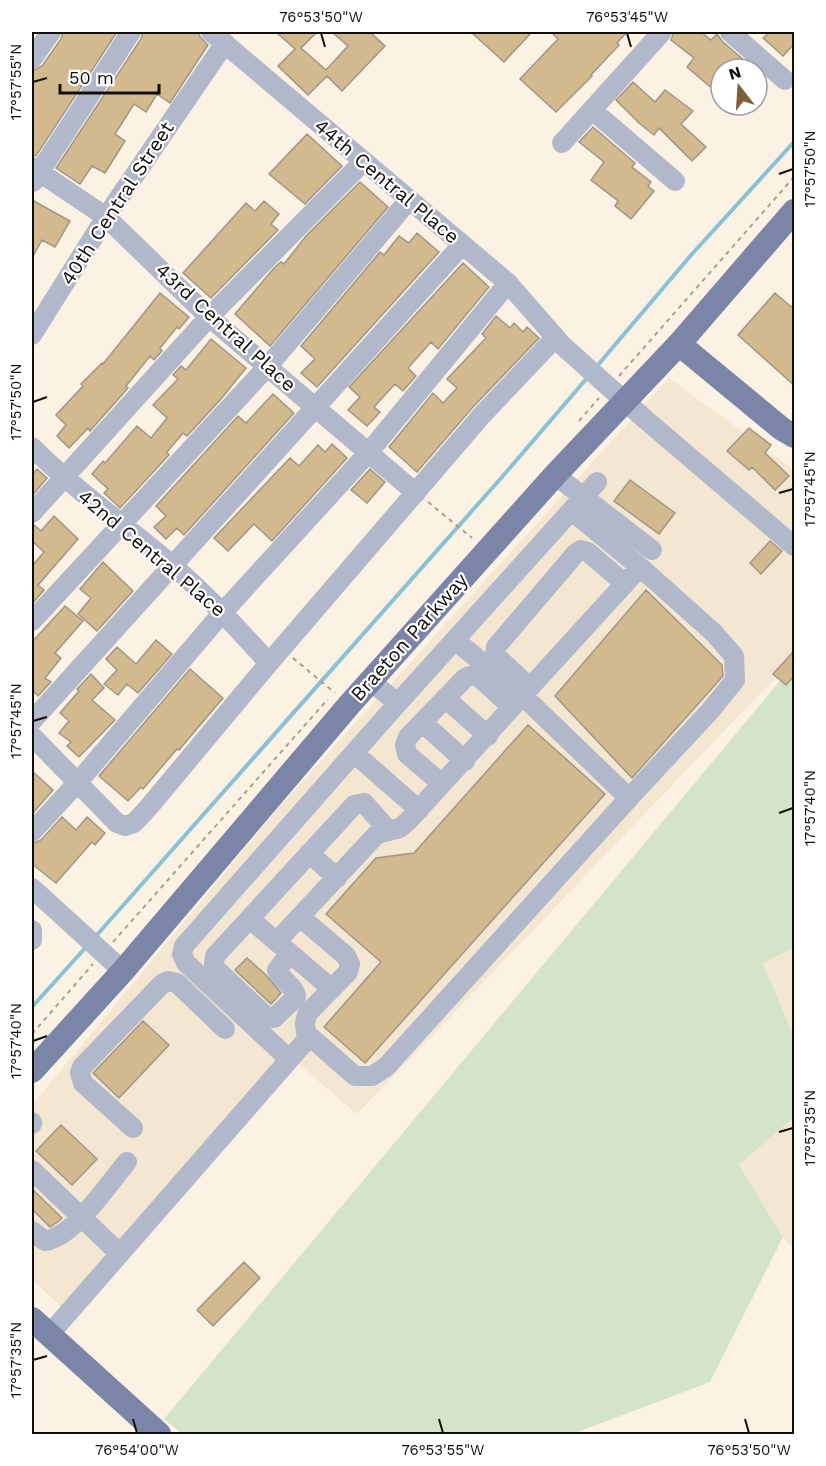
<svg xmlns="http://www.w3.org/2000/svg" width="826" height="1466" font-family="'Work Sans',sans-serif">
  <rect width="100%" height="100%" fill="#fbf2e3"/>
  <!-- built -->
  <path fill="#f4e7d1" d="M 669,378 L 794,470 L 794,658 L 357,1114 L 296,1062 L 75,1321 L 32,1279 L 32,1105 L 279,807 Z
    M 794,948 L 794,1037 L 763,963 Z
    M 794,1117 L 794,1250 L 783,1237 L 739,1165 Z"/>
  <!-- green -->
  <path fill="#d4e4c8" d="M 794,664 L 794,948 L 763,963 L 794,1037 L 794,1117 L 739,1165 L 783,1237 L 710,1382 L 572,1434 L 182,1434 L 164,1419 Z"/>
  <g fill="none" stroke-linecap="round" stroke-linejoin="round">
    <!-- stream -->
    <path stroke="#8bc1d7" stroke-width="4" d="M 597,366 L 692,254 L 794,142
      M 96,936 L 502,477 L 588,377
      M 32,1007 L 87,946"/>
  </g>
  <!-- building -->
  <path fill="#d3b98e" stroke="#9e9688" stroke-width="1.5" d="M 63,32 L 117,32 L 36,156 L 32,155 L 32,71 L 42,66 L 61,39 Z
    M 143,32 L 199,32 L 200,37 L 208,45 L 170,103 L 157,94 L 146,112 L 134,104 L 115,134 L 125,141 L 105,173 L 92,166 L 80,184 L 56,168 L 141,39 Z
    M 276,32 L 317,32 L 301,48 L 326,70 L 348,46 L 332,32 L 370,32 L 385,46 L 342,91 L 327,76 L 308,95 L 278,66 L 295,49 Z
    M 471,32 L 532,32 L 504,62 Z
    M 551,32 L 627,32 L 617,43 L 619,45 L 591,75 L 592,76 L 556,112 L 520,79 L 558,39 Z
    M 674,32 L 701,32 L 711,40 L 717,34 L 722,41 L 754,69 L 721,69 L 721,96 L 687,67 L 694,58 L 671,40 Z
    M 770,32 L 795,32 L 795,43 L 783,56 L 763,38 Z
    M 633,82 L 655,102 L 665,90 L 693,111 L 681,124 L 706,147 L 692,161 L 659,128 L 654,135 L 639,123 L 616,100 Z
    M 593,127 L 635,163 L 632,167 L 651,182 L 648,186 L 654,191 L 631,219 L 615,206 L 618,201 L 591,180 L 604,162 L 579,142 Z
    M 307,134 L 342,166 L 305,204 L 269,174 Z
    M 360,182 L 388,207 L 270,346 L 235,314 L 275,267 L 281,262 L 284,264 L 306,236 Z
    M 32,200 L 70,221 L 55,247 L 42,240 L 32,258 Z
    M 264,201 L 279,214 L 271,224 L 278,230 L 211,298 L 183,273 L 246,203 L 255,211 Z
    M 417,233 L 439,252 L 317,387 L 301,373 L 315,359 L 301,346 L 380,252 L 384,255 L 399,236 L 409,243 Z
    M 463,263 L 489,287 L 438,349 L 431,342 L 408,368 L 416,376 L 403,391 L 395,384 L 374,407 L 380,412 L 367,426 L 348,410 L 360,397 L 349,387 Z
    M 160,293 L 189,317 L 179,329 L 177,327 L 160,348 L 162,351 L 154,360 L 150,356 L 126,386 L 128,388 L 90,431 L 88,428 L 69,448 L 57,436 L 66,425 L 56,415 L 83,386 L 81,384 L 102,363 L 103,364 Z
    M 775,293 L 795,310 L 795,386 L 738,335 Z
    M 496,316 L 510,328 L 514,323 L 523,332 L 527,327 L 539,338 L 473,407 L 417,472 L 389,447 L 433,393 L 443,403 L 457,388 L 447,379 L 486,338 L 482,334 Z
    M 211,339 L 246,368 L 221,399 L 187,436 L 183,433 L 167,452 L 169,455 L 120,508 L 104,493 L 108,489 L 92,474 L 103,461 L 105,463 L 137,426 L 151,438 L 167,418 L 153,405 L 178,379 L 173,375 L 181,366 L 186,370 Z
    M 273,394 L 294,413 L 184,535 L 177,528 L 166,539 L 154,527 L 166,516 L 156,506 L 238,416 L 246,423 Z
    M 749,428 L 771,445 L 765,453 L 789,476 L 775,490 L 752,467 L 749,470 L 727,451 Z
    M 332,444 L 347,458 L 272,541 L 254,524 L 228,551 L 214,538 L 290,458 L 299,466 L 318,445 L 325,452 Z
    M 37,469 L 47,478 L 32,496 L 32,475 Z
    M 370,469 L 385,482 L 367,503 L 351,490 Z
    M 630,480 L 675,513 L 659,534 L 614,501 Z
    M 54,516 L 78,539 L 38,585 L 44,590 L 32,604 L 32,566 L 44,552 L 32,541 L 32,525 L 34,525 L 41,531 Z
    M 770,541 L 782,551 L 761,574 L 750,563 Z
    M 103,562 L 133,591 L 97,631 L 78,614 L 91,598 L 80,589 Z
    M 646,590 L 722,665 L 723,676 L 632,778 L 555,696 Z
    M 65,606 L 83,621 L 55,653 L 61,658 L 45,678 L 51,682 L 38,696 L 32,690 L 32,642 Z
    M 156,640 L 172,654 L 138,693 L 127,684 L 118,695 L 104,684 L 117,670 L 106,659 L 117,647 L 136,664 Z
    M 795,650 L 795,675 L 786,685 L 773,674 Z
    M 190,669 L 223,698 L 179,750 L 177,749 L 143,789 L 141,787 L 128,801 L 99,776 Z
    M 91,674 L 104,688 L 92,700 L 115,720 L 79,757 L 67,746 L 71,742 L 59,733 L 69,721 L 60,713 L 79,691 L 77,689 Z
    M 528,725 L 605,794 L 365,1063 L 324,1027 L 381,962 L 326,914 L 376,858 L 414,853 Z
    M 32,771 L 53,790 L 32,814 Z
    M 62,817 L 76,830 L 87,817 L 105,833 L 95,845 L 92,842 L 56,883 L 32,864 L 32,844 L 41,840 Z
    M 247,958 L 266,975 L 281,993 L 271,1004 L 235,970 Z
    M 143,1021 L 169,1045 L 119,1098 L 93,1073 Z
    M 61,1125 L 97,1159 L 72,1185 L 36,1151 Z
    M 32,1189 L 62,1218 L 59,1221 L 50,1227 L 32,1209 Z
    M 244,1262 L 260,1278 L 213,1326 L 197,1310 Z"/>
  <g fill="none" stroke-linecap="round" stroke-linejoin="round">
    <!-- path -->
    <path stroke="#a7a095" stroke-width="2" stroke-dasharray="4.5 4.5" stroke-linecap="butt" d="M 619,376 L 794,177
      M 579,421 L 599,398
      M 428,502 L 472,538
      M 293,658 L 335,693
      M 113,942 L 328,699
      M 32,1034 L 93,964"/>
    <!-- minor -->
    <path stroke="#b2b8cb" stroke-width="20" d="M 211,32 L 508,283 L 563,346 L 646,420 L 794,546
      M 730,32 L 785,80
      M 32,59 L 51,32
      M 592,110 L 675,181
      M 562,143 L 662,32
      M 32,167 L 106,217 L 209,317 L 416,493
      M 33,182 L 131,32
      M 32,335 L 106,217 L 225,43
      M 32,447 C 75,490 125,525 172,565 C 207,595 238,629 269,663
      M 555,475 L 652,550
      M 572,511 L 640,567 L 714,633 L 734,656 L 735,680 L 710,711 L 629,798
      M 32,513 L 209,317 L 363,162
      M 32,621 L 268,366 L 409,200
      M 523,681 L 495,655 L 496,647 L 576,553 L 581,550 L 588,552 L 625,584
      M 445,698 L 488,736
      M 398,703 L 597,482
      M 32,721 L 462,245
      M 422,722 L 465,761
      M 32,736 L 117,823 L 125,826 L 134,823 L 148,808 L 269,663 L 482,415 L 555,338
      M 354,753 L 419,810
      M 442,784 L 407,754 L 405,745 L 408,737 L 465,678 L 470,676 L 478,676 L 512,707
      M 32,832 L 78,782 L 223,612 L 369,452 L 508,283
      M 309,853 L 337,878
      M 32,888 L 123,971
      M 300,917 L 346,956 L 350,964 L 348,972 L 307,1014 L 305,1023 L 306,1033 L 355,1076 L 372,1076 L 386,1067 L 629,798 L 524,697 L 456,641
      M 250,919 L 332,989
      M 32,930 L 32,940
      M 277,941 L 377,834 L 400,828 L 408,821 L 640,567
      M 290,953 L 277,970 C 281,980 295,986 296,997 L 274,1018 L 266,1016 L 216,969 L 214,964 L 215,956 L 354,805 L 364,803 L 389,831
      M 289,1059 L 186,963 L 182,954 L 184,946 L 398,703 L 370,681
      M 32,1122 L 32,1124
      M 133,1128 L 83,1083 L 80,1073 L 82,1067 L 162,984 L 168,981 L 177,983 L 225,1029
      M 32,1170 L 120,1254
      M 32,1231 L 45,1241 C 75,1236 108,1184 127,1162
      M 48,1336 L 309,1037"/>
    <!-- major -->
    <path stroke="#7b85a8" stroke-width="24" d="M 679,344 L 782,429 L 794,436
      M 32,1071 L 123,971 L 349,705 L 555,475 L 679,344 L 794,211
      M 32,1319 L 159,1434"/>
  </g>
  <!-- ticks -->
  <path fill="none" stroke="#120f0a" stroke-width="2" d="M 321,33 L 325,47M 627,33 L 631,47M 33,82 L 47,78M 779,174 L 793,169M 33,402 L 47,397M 779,493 L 793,489M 33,721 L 47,717M 779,813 L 793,808M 33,1041 L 47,1036M 779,1132 L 793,1128M 33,1360 L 47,1356M 133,1419 L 137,1433M 439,1419 L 443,1433M 745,1419 L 749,1433"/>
  <g text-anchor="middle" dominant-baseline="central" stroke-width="4.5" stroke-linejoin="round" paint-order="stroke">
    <!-- street labels -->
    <g font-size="20" fill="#120f0a" stroke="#fff">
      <text transform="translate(387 181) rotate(40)">44th Central Place</text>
      <text transform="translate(117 203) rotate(-57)">40th Central Street</text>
      <text transform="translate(226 327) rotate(42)">43rd Central Place</text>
      <text transform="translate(152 553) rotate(40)">42nd Central Place</text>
      <text transform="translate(409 637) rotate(-48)">Braeton Parkway</text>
    </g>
  </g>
  <!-- border -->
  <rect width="826" height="1466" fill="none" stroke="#ffffff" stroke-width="66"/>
  <!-- north arrow -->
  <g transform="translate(739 87) rotate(343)"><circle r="28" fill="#ffffff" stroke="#a09f9d" stroke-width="1.5"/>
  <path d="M0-4.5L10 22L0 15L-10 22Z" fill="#7c6033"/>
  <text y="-9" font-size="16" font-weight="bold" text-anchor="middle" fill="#120f0a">N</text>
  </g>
  <!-- scale -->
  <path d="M60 84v9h99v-9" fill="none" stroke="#120f0a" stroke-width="3"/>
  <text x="69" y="84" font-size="18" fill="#120f0a" stroke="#ffffff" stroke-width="4.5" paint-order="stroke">50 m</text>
  <rect x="33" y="33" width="760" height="1400" fill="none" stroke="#120f0a" stroke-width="2"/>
  <g font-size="15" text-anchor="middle" fill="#120f0a">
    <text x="321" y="22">76°53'50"W</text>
    <text x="627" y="22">76°53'45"W</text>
    <text transform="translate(16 82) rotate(-90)" y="5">17°57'55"N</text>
    <text transform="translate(810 169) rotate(-90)" y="5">17°57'50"N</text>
    <text transform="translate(16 402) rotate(-90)" y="5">17°57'50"N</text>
    <text transform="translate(810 489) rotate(-90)" y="5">17°57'45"N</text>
    <text transform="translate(16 721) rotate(-90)" y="5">17°57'45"N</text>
    <text transform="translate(810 808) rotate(-90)" y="5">17°57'40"N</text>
    <text transform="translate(16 1041) rotate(-90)" y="5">17°57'40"N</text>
    <text transform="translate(810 1128) rotate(-90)" y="5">17°57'35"N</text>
    <text transform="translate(16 1360) rotate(-90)" y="5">17°57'35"N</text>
    <text x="137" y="1455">76°54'00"W</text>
    <text x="443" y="1455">76°53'55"W</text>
    <text x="749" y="1455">76°53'50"W</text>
  </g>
</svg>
